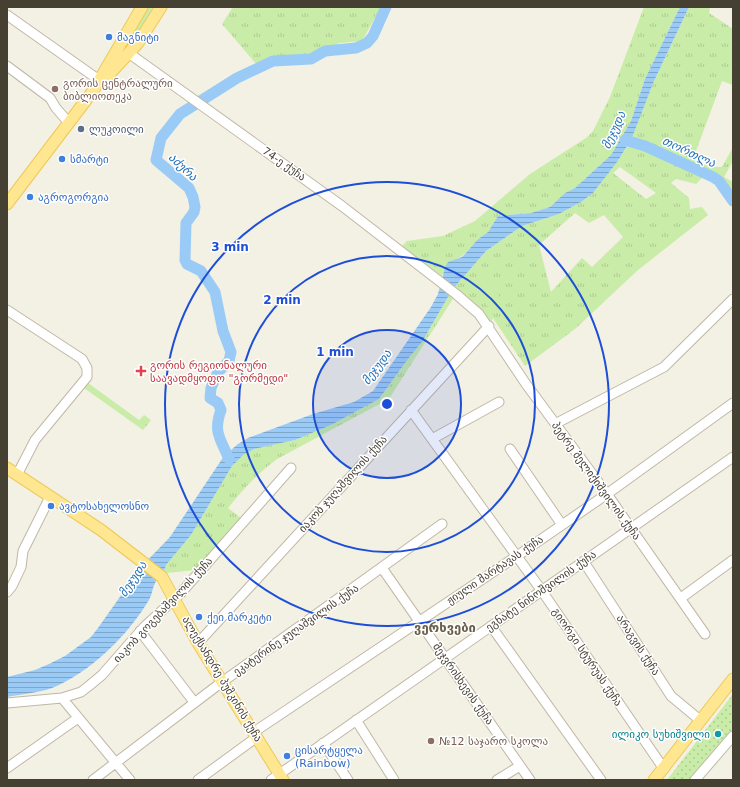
<svg xmlns="http://www.w3.org/2000/svg" width="740" height="787" font-family="'DejaVu Sans','Noto Sans Georgian',sans-serif">
  <defs>
    <pattern id="grass-tufts" width="24" height="20" patternUnits="userSpaceOnUse"><rect width="24" height="20" fill="#c9eca8"/><path d="M3 7l-1-3M5 7V3M7 7l1-3M15 17l-1-3M17 17v-4M19 17l1-3" fill="none" stroke="#aecb91"/></pattern>
    <pattern id="park-dots" width="8" height="8" patternUnits="userSpaceOnUse"><rect width="8" height="8" fill="#c9eca8"/><path d="M2 2h.1M6 6h.1" fill="none" stroke="#aecb91" stroke-width="1.8" stroke-linecap="round"/></pattern>
    <pattern id="water-rules" width="6" height="5" patternUnits="userSpaceOnUse"><rect width="6" height="5" fill="#9acbf6"/><path d="M0 2.5h6" fill="none" stroke="#7fa6c8"/></pattern>
  </defs>
  <rect width="100%" height="100%" fill="#f3f0e4"/>
  <!-- grass -->
  <path fill="url(#grass-tufts)" fill-rule="evenodd" d="M 146,7 L 153,7 L 134,40 L 131,41 L 130,38 Z
    M 233,7 L 381,7 L 362,41 L 340,43 L 310,54 L 272,58 L 258,66 L 222,24 Z
    M 644,7 L 680,7 L 645,79 L 631,121 L 611,155 L 575,188 L 565,193 L 550,207 L 531,213 L 498,216 L 488,232 L 477,240 L 466,253 L 445,267 L 442,276 L 402,246 L 407,241 L 443,236 L 475,221 L 530,174 L 586,138 L 593,131 L 610,97 Z
    M 689,7 L 710,7 L 709,13 L 733,29 L 733,85 L 722,81 L 693,159 L 710,167 L 722,167 L 733,147 L 733,161 L 724,177 L 733,182 L 733,201 L 710,178 L 704,176 L 696,184 L 676,179 L 671,183 L 689,198 L 690,209 L 702,207 L 708,215 L 638,270 L 575,329 L 525,366 L 493,318 L 489,326 L 456,294 L 389,399 L 277,459 C 258,473 243,489 228,508 L 241,518 L 195,570 L 167,573 L 164,571 L 166,565 L 191,535 L 232,466 L 242,455 L 254,449 L 295,440 L 331,425 L 379,399 L 408,359 L 422,342 L 452,290 L 486,251 L 522,226 L 559,214 L 581,202 L 593,193 L 628,146 L 654,81 ZM 620,167 L 656,193 L 646,199 L 613,173 ZM 575,213 L 589,223 L 604,215 L 623,237 L 592,267 L 582,258 L 551,292 L 539,245 Z
    M 88,383 L 139,420 L 144,415 L 151,420 L 143,430 L 84,388 Z"/>
  <!-- park -->
  <path fill="url(#park-dots)" d="M 733,694 L 733,731 L 692,780 L 667,780 Z"/>
  <!-- pitch -->
  <path fill="#c9eca8" d="M 482,276 L 500,297 L 488,307 L 471,285 Z"/>
  <!-- water -->
  <path fill="url(#water-rules)" d="M 680,7 L 689,7 L 654,81 L 631,140 L 617,162 L 593,193 L 581,202 L 559,214 L 522,226 L 486,251 L 452,290 L 422,342 L 408,359 L 379,399 L 331,425 L 295,440 L 254,449 L 243,455 L 232,466 L 191,535 L 166,565 C 164,573 159,576 155,583 C 152,589 152,595 149,600 C 128,635 90,673 52,688 C 38,693 22,694 7,697 L 7,677 L 35,670 L 49,664 L 65,656 L 91,637 L 98,628 L 141,567 L 170,537 L 224,456 L 238,444 L 248,438 L 313,414 L 354,402 L 373,391 L 431,307 L 438,294 L 445,267 L 448,262 L 462,257 L 466,253 L 477,240 L 488,232 L 498,216 L 531,213 L 550,207 L 565,193 L 575,188 L 611,155 L 631,121 L 645,79 Z"/>
  <g fill="none" stroke-linecap="round" stroke-linejoin="round">
    <!-- river -->
    <path stroke="#9acbf6" stroke-width="11" d="M 625,140 L 645,146 L 713,177 L 719,181 L 733,201
      M 229,459 C 220,438 213,432 221,410 L 218,403 L 210,398 L 211,388 L 218,372 L 229,361 L 231,352 L 223,331 L 215,292 L 201,271 L 187,264 L 185,260 L 186,223 L 194,212 L 195,207 L 193,197 L 189,188 L 156,160 L 161,138 L 180,114 L 237,78 L 273,61 L 311,59 L 325,51 L 356,48 L 367,43 L 373,36 L 386,7"/>
    <!-- minor casing -->
    <g stroke="#c0b8a6" stroke-width="11">
      <path id="minor" d="M 7,15 L 99,80
        M 130,54 L 342,206 L 456,294 L 479,314 L 526,384 L 607,494 L 705,634
        M 7,66 L 50,98 L 56,108 L 69,123
        M 7,310 L 82,359 L 87,368 L 87,377 L 35,440 L 17,475
        M 411,410 L 542,591 L 664,769
        M 555,424 L 664,367 L 733,299
        M 432,439 L 499,402
        M 510,449 L 562,525
        M 584,562 L 671,696 L 701,721
        M 382,568 L 530,780
        M 7,592 L 12,586 L 21,567 L 23,551 L 50,497
        M 681,598 L 733,560
        M 491,626 L 601,780
        M 140,631 L 194,702
        M 198,643 L 489,326
        M 62,698 L 130,780
        M 7,703 L 62,698 L 81,692 L 90,685 L 102,675 L 144,627 L 180,594 L 291,468
        M 356,720 L 394,780
        M 254,732 L 517,556 L 607,494 L 733,403
        M 323,743 L 348,780
        M 7,768 L 78,718
        M 93,780 L 218,685 L 442,524
        M 198,780 L 257,737
        M 271,780 L 733,457
        M 497,780 L 520,766
        M 695,780 L 733,736"/>
    </g>
    <!-- major casing -->
    <g stroke="#eec957" stroke-width="13">
      <path id="major" d="M 103,81 L 138,43 L 161,7
        M 7,204 L 93,91 L 142,7
        M 7,468 L 101,530 L 162,577 L 198,643 L 283,780
        M 654,780 L 733,679"/>
    </g>
    <!-- minor -->
    <use href="#minor" stroke="#fff" stroke-width="9"/>
    <!-- major -->
    <use href="#major" stroke="#ffe691" stroke-width="11"/>
  </g>
  <!-- distance rings -->
  <circle cx="387" cy="404" r="74" fill="#1d4ed8" fill-opacity=".12"/>
  <g fill="none" stroke="#1d4ed8" stroke-width="2">
    <circle cx="387" cy="404" r="74"/>
    <circle cx="387" cy="404" r="148"/>
    <circle cx="387" cy="404" r="222"/>
  </g>
  <!-- markers -->
  <g fill="#3f7fe0" stroke="#fff" stroke-width="1.5">
    <circle cx="109" cy="37" r="4"/>
    <circle cx="62" cy="159" r="4"/>
    <circle cx="30" cy="197" r="4"/>
    <circle cx="51" cy="506" r="4"/>
    <circle cx="199" cy="617" r="4"/>
    <circle cx="287" cy="756" r="4"/>
  </g>
  <g fill="#8d6e63" stroke="#fff" stroke-width="1.5">
    <circle cx="55" cy="89" r="4"/>
    <circle cx="431" cy="741" r="4"/>
  </g>
  <circle fill="#5c6f8a" stroke="#fff" stroke-width="1.5" cx="81" cy="129" r="4"/>
  <path fill="#e0444e" stroke="#fff" stroke-width="1.5" d="M139 365h4v4h4v4h-4v4h-4v-4h-4v-4h4z"/>
  <circle fill="#0f9aa8" stroke="#fff" stroke-width="1.5" cx="718" cy="734" r="4"/>
  <g text-anchor="middle" dominant-baseline="central" stroke-width="3" stroke-linejoin="round" paint-order="stroke">
    <!-- shop labels -->
    <g font-size="11" fill="#366cbe" stroke="#fff" text-anchor="start">
      <text x="117" y="37">მაგნიტი</text>
      <text x="70" y="159">სმარტი</text>
      <text x="38" y="197">აგროგორგია</text>
      <text x="59" y="506">ავტოსახელოსნო</text>
      <text x="207" y="617">ქეი მარკეტი</text>
      <text x="295" y="750">ცისარტყელა<tspan x="295" dy="13">(Rainbow)</tspan></text>
    </g>
    <!-- education labels -->
    <g font-size="11" fill="#785e54" stroke="#fff" text-anchor="start">
      <text x="63" y="83">გორის ცენტრალური<tspan x="63" dy="13">ბიბლიოთეკა</tspan></text>
      <text x="439" y="741">№12 საჯარო სკოლა</text>
    </g>
    <!-- service labels -->
    <g font-size="11" fill="#4e5e75" stroke="#fff" text-anchor="start">
      <text x="89" y="129">ლუკოილი</text>
    </g>
    <!-- street labels -->
    <g font-size="11" fill="#464033" stroke="#fff">
      <text transform="translate(284 164) rotate(35)">74-ე ქუჩა</text>
      <text transform="translate(596 481) rotate(54)">პეტრე მელიქიშვილის ქუჩა</text>
      <text transform="translate(343 484) rotate(-48)">იაკობ ჯუღაშვილის ქუჩა</text>
      <text transform="translate(495 570) rotate(-34)">ჟიული შარტავას ქუჩა</text>
      <text transform="translate(541 591) rotate(-35)">ეგნატე ნინოშვილის ქუჩა</text>
      <text transform="translate(163 610) rotate(-47)">იაკობ გოგებაშვილის ქუჩა</text>
      <text transform="translate(296 630) rotate(-35)">ეკატერინე ჯუღაშვილის ქუჩა</text>
      <text transform="translate(638 645) rotate(57)">არაგვის ქუჩა</text>
      <text transform="translate(587 657) rotate(56)">გიორგი სტურუას ქუჩა</text>
      <text transform="translate(222 679) rotate(59)">ალექსანდრე პუშკინის ქუჩა</text>
      <text transform="translate(463 684) rotate(55)">მეჯვრისხევის ქუჩა</text>
    </g>
    <!-- health labels -->
    <g font-size="11" fill="#be3a42" stroke="#fff" text-anchor="start">
      <text x="150" y="365">გორის რეგიონალური<tspan x="150" dy="13">საავადმყოფო "გორმედი"</tspan></text>
    </g>
    <!-- culture labels -->
    <g font-size="11" fill="#0d838f" stroke="#fff" text-anchor="end">
      <text x="710" y="734">ილიკო სუხიშვილი</text>
    </g>
    <!-- water labels -->
    <g font-size="12" font-style="italic" fill="#2472ba" stroke="#fff">
      <text transform="translate(614 130) rotate(-65)">მეჯუდა</text>
      <text transform="translate(689 152) rotate(25)">თორთლა</text>
      <text transform="translate(183 167) rotate(43)">აძურა</text>
      <text transform="translate(377 367) rotate(-53)">მეჯუდა</text>
      <text transform="translate(133 579) rotate(-56)">მეჯუდა</text>
    </g>
    <!-- quarter labels -->
    <g font-size="13" font-weight="bold" fill="#6a5f49" stroke="#fff">
      <text x="445" y="627">ვერხვები</text>
    </g>
  </g>
  <circle cx="387" cy="404" r="6" fill="#1d4ed8" stroke="#fff" stroke-width="2"/>
  <g font-size="12" text-anchor="middle" font-weight="bold" fill="#1d4ed8" stroke="#fff" stroke-width="3" stroke-linejoin="round" paint-order="stroke">
    <text x="230" y="251">3 min</text>
    <text x="282" y="304">2 min</text>
    <text x="335" y="356">1 min</text>
  </g>
  <!-- border -->
  <rect width="740" height="787" fill="none" stroke="#464033" stroke-width="16"/>
</svg>
